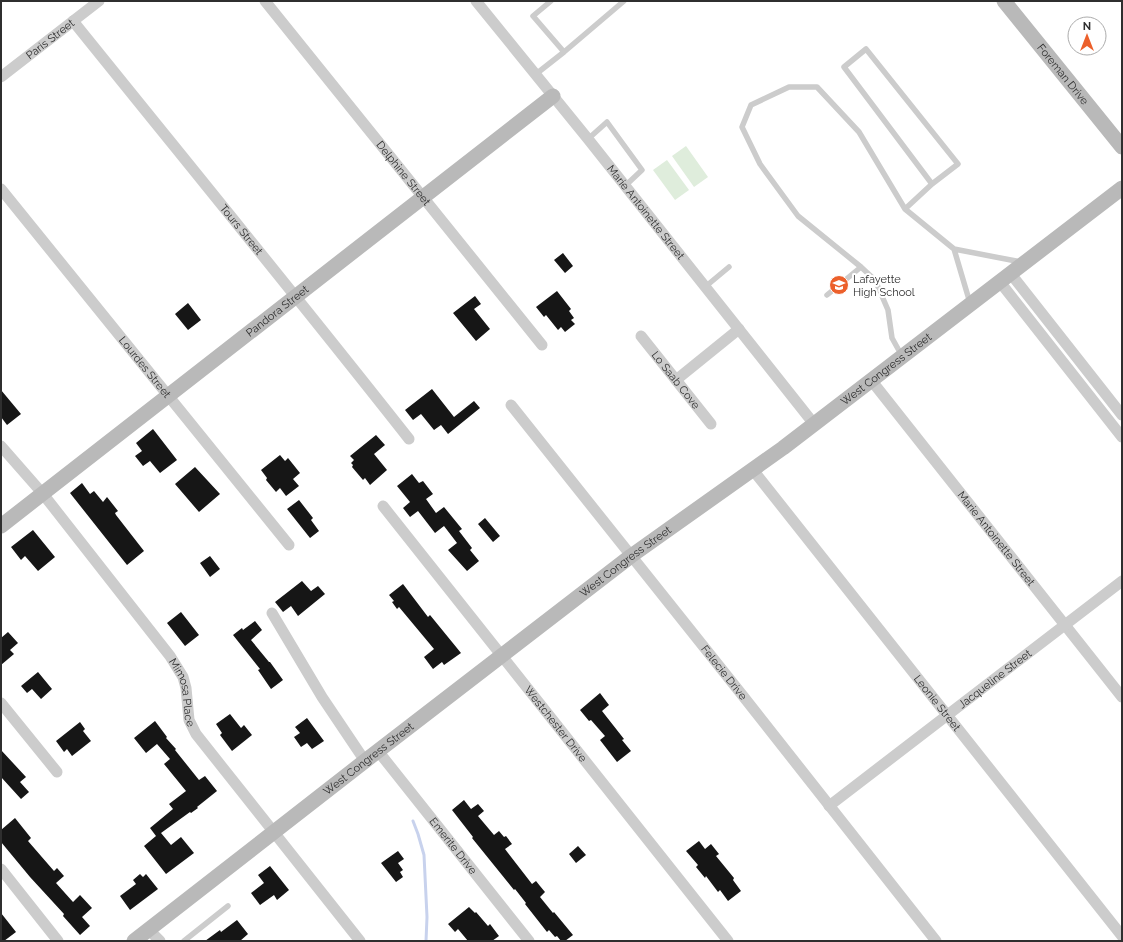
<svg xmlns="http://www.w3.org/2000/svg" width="1123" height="942" font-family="Raleway,sans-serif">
  <rect width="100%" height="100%" fill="#fff"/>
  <!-- green -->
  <path fill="#dfeddc" d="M 686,146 L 708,177 L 694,187 L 672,156 Z
    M 667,160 L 689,190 L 675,200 L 653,170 Z"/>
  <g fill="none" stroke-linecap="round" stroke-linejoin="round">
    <!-- stream -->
    <path stroke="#c8d2ed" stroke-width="3" d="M 413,821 L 418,834 L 424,855 L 427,917 L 426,941"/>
  </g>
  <!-- building -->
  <path fill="#161616" d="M 563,253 L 573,266 L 565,273 L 554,260 Z
    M 557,291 L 571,309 L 569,311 L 574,318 L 571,320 L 575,324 L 565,332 L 561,327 L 558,330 L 546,315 L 544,317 L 536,307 Z
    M 475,296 L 481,304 L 474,309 L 490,329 L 476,341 L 453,313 Z
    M 188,303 L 201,320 L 188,330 L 175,314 Z
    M 432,389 L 454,417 L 474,401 L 480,408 L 448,434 L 441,425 L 434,430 L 421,414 L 413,420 L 405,410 Z
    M 1,390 L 21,414 L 7,425 L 1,417 Z
    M 153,429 L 177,460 L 160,473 L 150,461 L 143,466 L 135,456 L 142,451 L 136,443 Z
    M 376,435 L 385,445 L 374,454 L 387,470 L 370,485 L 365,478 L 363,480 L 352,467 L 353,465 L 351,463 L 354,460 L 350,456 Z
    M 280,455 L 285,461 L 288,458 L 300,473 L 293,479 L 299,486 L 286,496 L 280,488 L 276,492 L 266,480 L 267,478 L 261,470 Z
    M 195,467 L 220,494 L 199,512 L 175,484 Z
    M 412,474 L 419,483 L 423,481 L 433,494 L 426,499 L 436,513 L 444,507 L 462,529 L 459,531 L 472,548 L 470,550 L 479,561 L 467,571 L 448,550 L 457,543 L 444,526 L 435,533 L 418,511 L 410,517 L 403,508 L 410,502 L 397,486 Z
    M 82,483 L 90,494 L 94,491 L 103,502 L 107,497 L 118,511 L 115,513 L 116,515 L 144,551 L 127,565 L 70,493 Z
    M 299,500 L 313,518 L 311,520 L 319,531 L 310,538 L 287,509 Z
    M 485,518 L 500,536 L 493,542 L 478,524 Z
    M 33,530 L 55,557 L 38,571 L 25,556 L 21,560 L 11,547 Z
    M 210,556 L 220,569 L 210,577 L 200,563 Z
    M 302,581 L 311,591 L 318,586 L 325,594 L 298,616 L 291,606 L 283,612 L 275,602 Z
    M 403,584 L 428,617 L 430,615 L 461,653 L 444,665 L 442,662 L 433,669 L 424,657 L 434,649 L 399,607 L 397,609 L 392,602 L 394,601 L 389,595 Z
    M 181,612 L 199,635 L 185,646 L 167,623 Z
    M 255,621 L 262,630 L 251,640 L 269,662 L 270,662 L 283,680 L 271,689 L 258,670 L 260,669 L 233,635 L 242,628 L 243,630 Z
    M 8,632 L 18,643 L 10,650 L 14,654 L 1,665 L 1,638 Z
    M 38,672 L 52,689 L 41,699 L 32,689 L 27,693 L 21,686 Z
    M 600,693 L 609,705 L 602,711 L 624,739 L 622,740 L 631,751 L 617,762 L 600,740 L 605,736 L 591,720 L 589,721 L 580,710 Z
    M 230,714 L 241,728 L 244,725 L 252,735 L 232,751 L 220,735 L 222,733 L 216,724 Z
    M 307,718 L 324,741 L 312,749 L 307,743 L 301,747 L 294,737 L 300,733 L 295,727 Z
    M 155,721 L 167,737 L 166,738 L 176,749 L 175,750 L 199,780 L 205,776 L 217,791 L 197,807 L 198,808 L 191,813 L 190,812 L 161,833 L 171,845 L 181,837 L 194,853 L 166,874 L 144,846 L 156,836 L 150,828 L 173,809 L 169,804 L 186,791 L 164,764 L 170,759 L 157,744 L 146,753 L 134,738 Z
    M 80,722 L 85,729 L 83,731 L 91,741 L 72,756 L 67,749 L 64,752 L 56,741 Z
    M 1,750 L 26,777 L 20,782 L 29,792 L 21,799 L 1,777 Z
    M 464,800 L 471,809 L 478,804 L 484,811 L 478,816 L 494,835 L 499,831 L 504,837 L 506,836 L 512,844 L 505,849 L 508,853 L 532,884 L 536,881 L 540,886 L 545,892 L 540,897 L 553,913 L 554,912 L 573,935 L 565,941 L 561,941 L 557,936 L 555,937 L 549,930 L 547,932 L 525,904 L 526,903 L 515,889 L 514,890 L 472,838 L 473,837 L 452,810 Z
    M 15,818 L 31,838 L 28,841 L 54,871 L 57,868 L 64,876 L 56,883 L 73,902 L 80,895 L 92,908 L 82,917 L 90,926 L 80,935 L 63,916 L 64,914 L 30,877 L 1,842 L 1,830 Z
    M 699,841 L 705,849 L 711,844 L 719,854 L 716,856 L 734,878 L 733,880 L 741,891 L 728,901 L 720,890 L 718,892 L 706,876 L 705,878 L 696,867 L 698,865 L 686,851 Z
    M 578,846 L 586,855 L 576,863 L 569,854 Z
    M 398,851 L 404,859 L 398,863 L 403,870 L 400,872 L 403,877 L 396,882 L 381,863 Z
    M 270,866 L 289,890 L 277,900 L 274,895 L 260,905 L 251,893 L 264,883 L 258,875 Z
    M 140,874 L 143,877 L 146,874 L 158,889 L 130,910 L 120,896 L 136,884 L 133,880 Z
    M 469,907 L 475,913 L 476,912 L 488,926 L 490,924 L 499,936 L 492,941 L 468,941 L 458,929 L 455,932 L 448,924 Z
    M 1,913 L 16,932 L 4,941 L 1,941 Z
    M 237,920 L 248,934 L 240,941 L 205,941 L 220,930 L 221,932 Z"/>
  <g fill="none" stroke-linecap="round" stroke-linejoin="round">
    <!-- lane -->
    <path stroke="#ccc" stroke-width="5.5" d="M 866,49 L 958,164 L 932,184 L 844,67 Z
      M 564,52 L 624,1
      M 536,74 L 564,52 L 533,16 L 551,1
      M 588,139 L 607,122 L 642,170 L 625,186
      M 905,209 L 932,184
      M 954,249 L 970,303
      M 861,267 L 798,216 L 760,164 L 742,127 L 751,105 L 789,87 L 817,87 L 859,132 L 905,209 L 954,249 L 1021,262
      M 705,287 L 729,267
      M 827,295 L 861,267 L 875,280 L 888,310 L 892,338 L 902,356
      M 184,941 L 228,906"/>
    <!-- street -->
    <g stroke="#ccc" stroke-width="11">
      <path id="s1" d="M 265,1 L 542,345"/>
      <path id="s2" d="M 476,1 L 588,139 L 814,424"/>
      <path id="s3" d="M 73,21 C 185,160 298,298 409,439"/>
      <path id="s4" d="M 1,77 L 99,1"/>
      <path id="s5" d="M 1,189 L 289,545"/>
      <path d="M 1011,274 L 1122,415"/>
      <path d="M 1000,282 L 1122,437"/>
      <path id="s6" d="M 641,336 L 711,424"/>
      <path d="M 676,380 L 739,329"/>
      <path id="s7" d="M 871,380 L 1122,697"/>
      <path id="s8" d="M 511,405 L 743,696 L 936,941"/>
      <path id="s9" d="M 1,446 L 43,494 L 170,656 L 183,677 L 186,688 L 189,720 L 196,734 L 360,941"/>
      <path id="s10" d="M 753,470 L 1122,936"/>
      <path id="s11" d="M 383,506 L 728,941"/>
      <path d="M 272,613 L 322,697 L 365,761"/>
      <path d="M 1,703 L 57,772"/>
      <path id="s12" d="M 378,751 L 529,941"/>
      <path id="s13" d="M 829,806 L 1122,581"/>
      <path d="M 1,869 L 58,941"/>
      <path d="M 149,930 L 160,941"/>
    </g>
    <!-- secondary -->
    <g stroke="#b9b9b9" stroke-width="15">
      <path id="s14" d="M 1004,1 L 1122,147"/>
      <path id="s15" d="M 1,526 L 553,96"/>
      <path id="s16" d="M 134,941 L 365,761 L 631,556 L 783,448 L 1122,188"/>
    </g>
  </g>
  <!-- icons -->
  <defs>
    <g id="school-disc" transform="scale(1)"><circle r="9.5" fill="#ec602b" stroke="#fff"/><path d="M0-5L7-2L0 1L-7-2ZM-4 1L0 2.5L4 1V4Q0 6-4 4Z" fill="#fff"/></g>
  </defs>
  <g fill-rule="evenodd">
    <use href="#school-disc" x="839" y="285"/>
  </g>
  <g text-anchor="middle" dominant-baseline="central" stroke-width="4" stroke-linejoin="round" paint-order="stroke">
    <!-- street labels -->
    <g font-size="11" fill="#2f2f2f" stroke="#fff">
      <text stroke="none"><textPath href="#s4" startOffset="62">Paris Street</textPath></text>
      <text stroke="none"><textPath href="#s14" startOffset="94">Foreman Drive</textPath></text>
      <text stroke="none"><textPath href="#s1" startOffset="221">Delphine Street</textPath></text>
      <text stroke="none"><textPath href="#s2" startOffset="271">Marie Antoinette Street</textPath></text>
      <text stroke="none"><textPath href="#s3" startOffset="268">Tours Street</textPath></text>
      <text stroke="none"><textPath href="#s15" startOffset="350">Pandora Street</textPath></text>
      <text stroke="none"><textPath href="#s5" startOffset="229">Lourdes Street</textPath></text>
      <text stroke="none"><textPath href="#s16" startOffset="945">West Congress Street</textPath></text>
      <text stroke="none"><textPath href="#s6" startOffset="56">Lo Saab Cove</textPath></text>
      <text stroke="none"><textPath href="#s7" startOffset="202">Marie Antoinette Street</textPath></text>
      <text stroke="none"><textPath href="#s16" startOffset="621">West Congress Street</textPath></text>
      <text stroke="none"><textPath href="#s8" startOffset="342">Felecie Drive</textPath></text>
      <text stroke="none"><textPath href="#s13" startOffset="209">Jacqueline Street</textPath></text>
      <text stroke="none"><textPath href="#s9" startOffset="309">Mimosa Place</textPath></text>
      <text stroke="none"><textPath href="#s10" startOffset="297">Leonie Street</textPath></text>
      <text stroke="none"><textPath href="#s11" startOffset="278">Westchester Drive</textPath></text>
      <text stroke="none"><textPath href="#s16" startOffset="297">West Congress Street</textPath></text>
      <text stroke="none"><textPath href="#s12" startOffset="121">Emerite Drive</textPath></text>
    </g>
    <!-- poi labels -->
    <g font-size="11" fill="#2f2f2f" stroke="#fff" text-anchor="start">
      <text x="853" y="279">Lafayette<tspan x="853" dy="13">High School</tspan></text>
    </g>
  </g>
  <!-- border -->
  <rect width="1123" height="942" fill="none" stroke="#2f2f2f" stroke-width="4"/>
  <!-- north arrow -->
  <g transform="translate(1087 36)"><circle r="19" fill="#ffffff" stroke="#acacac"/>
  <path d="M0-3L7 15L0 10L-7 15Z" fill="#ec602b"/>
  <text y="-6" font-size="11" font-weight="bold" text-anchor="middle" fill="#2f2f2f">N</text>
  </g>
</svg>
